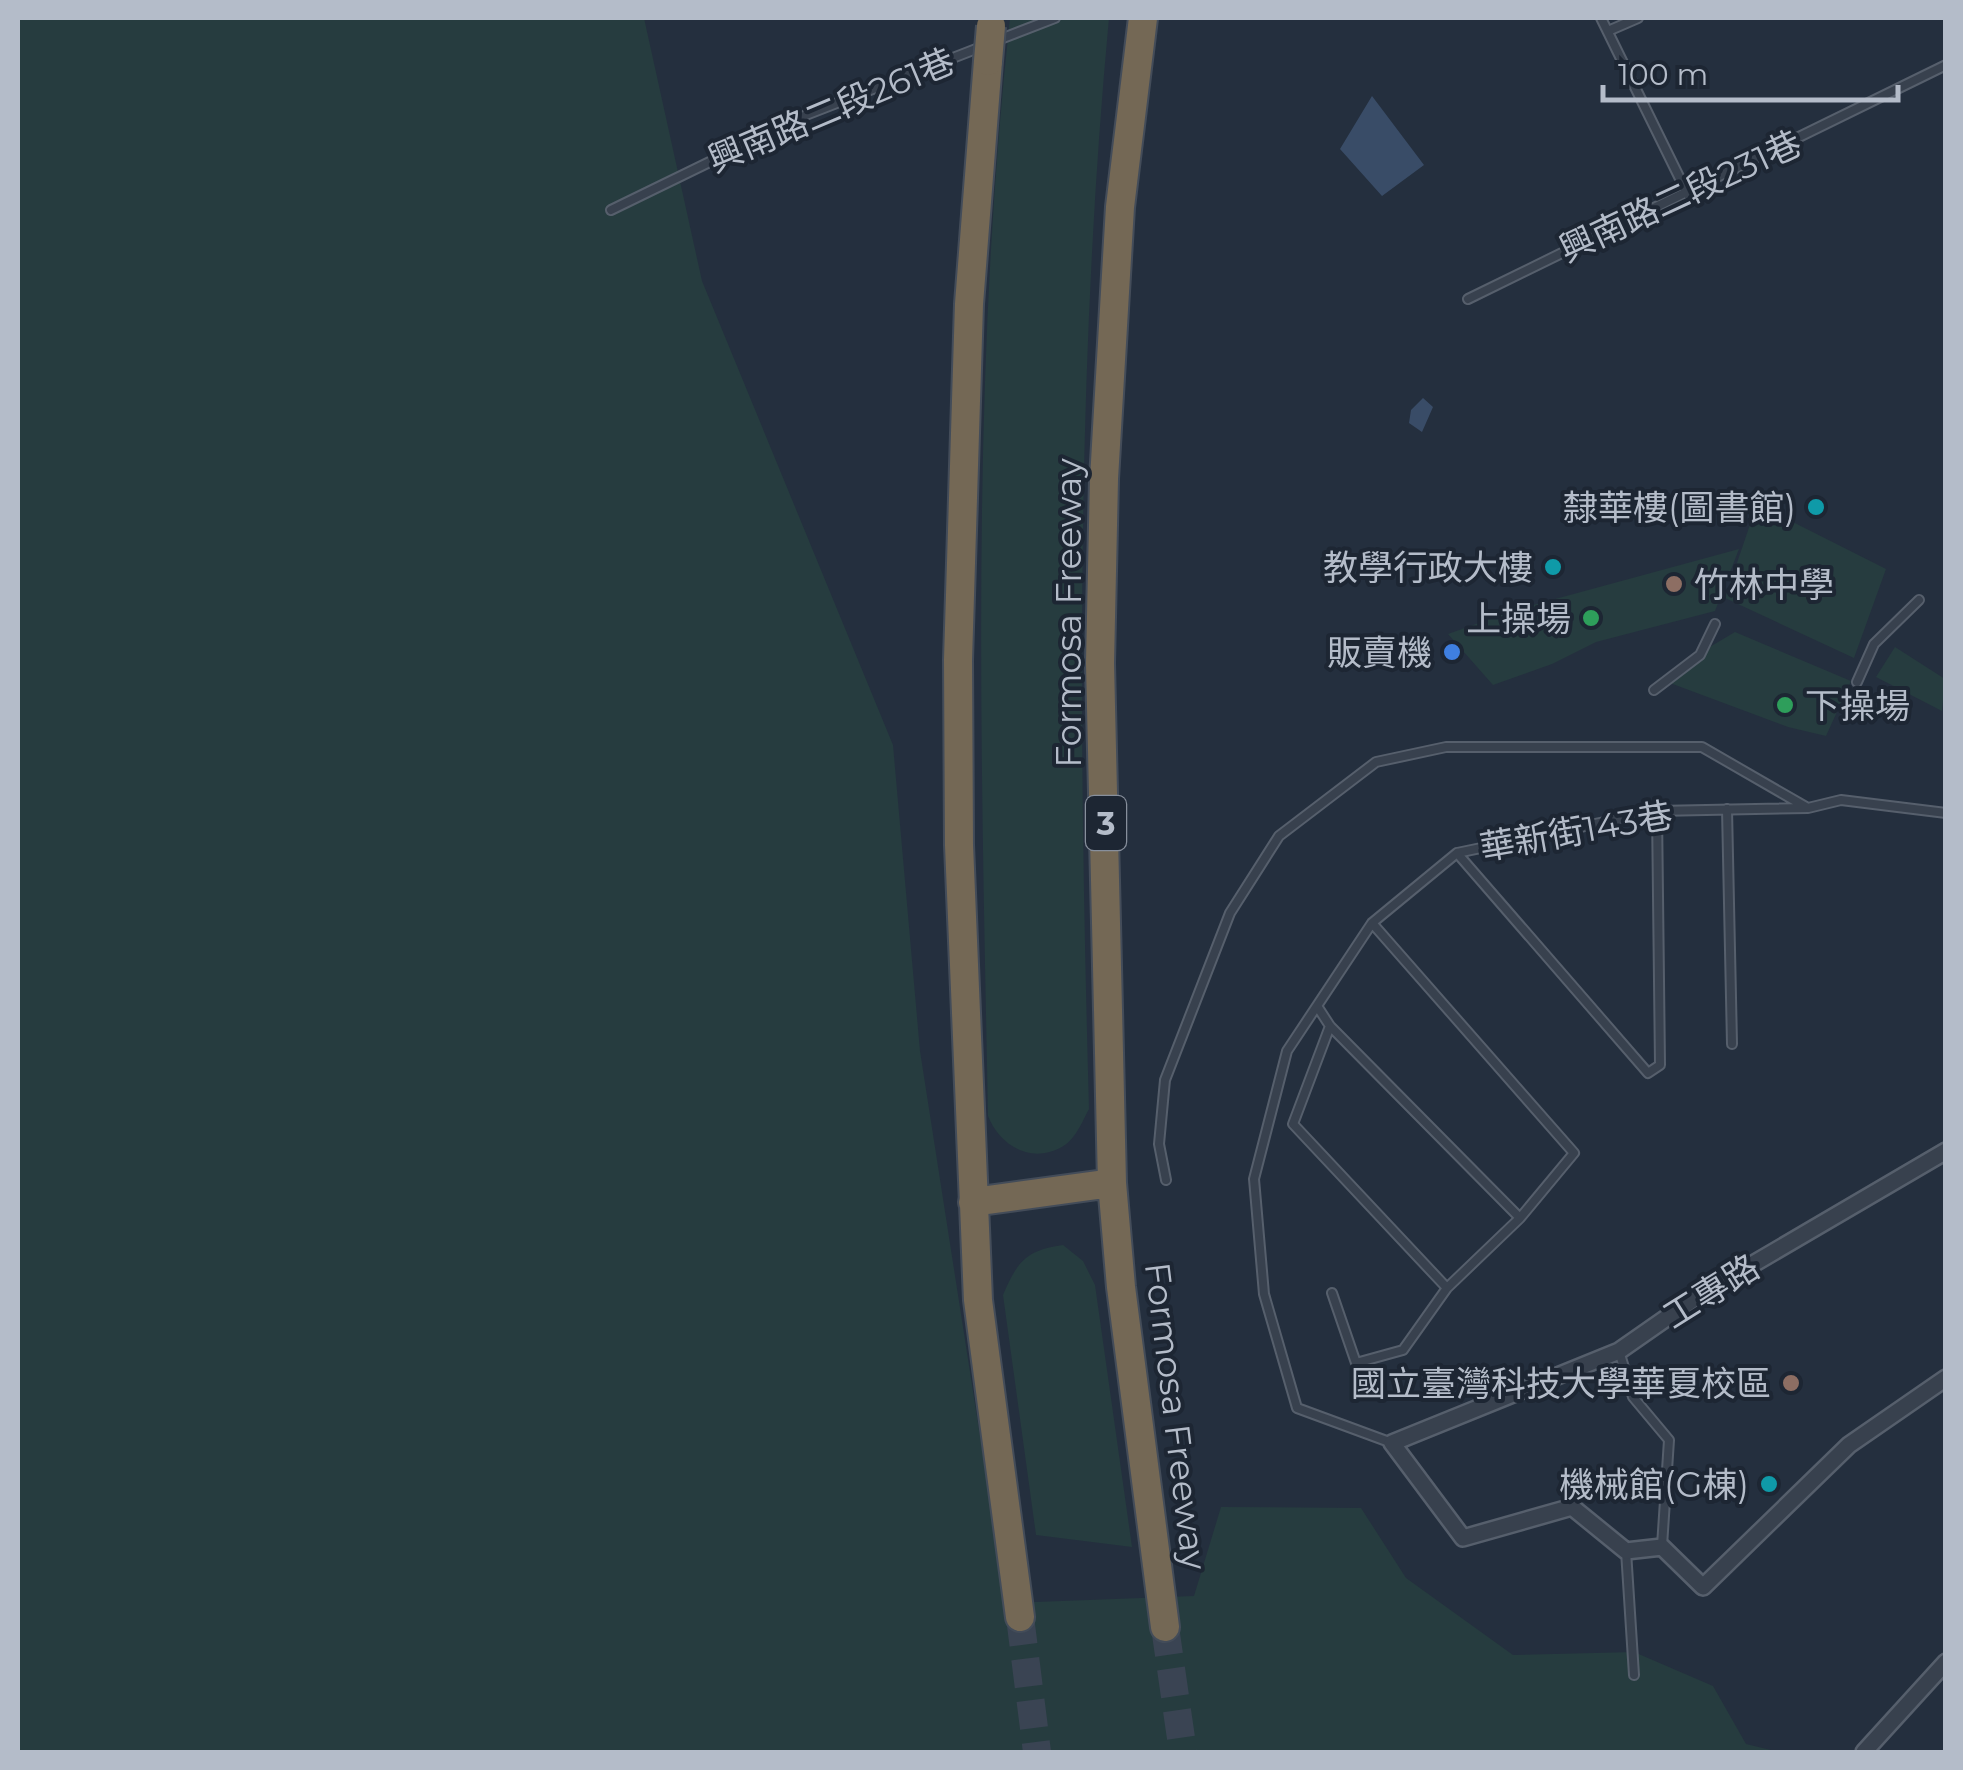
<svg xmlns="http://www.w3.org/2000/svg" width="1963" height="1770" font-family="Montserrat,'Noto Sans TC',sans-serif">
  <rect width="100%" height="100%" fill="#242f3e"/>
  <!-- green -->
  <path fill="#263c3f" d="M 18,18 L 644,18 L 702,281 L 893,745 L 920,1051 L 1006,1603 L 1194,1596 L 1221,1507 L 1361,1508 L 1406,1578 L 1513,1655 L 1634,1652 L 1713,1686 L 1746,1744 L 1779,1752 L 18,1752 Z
    M 1010,18 L 1109,18 C 1075,381 1079,744 1089,1109 C 1082,1122 1075,1141 1060,1148 C 1029,1164 999,1144 988,1116 C 981,750 970,382 1010,18 Z
    M 1757,504 L 1886,569 L 1854,658 L 1725,598 Z
    M 1739,549 L 1715,611 L 1596,642 L 1552,664 L 1493,685 L 1448,634 L 1515,610 Z
    M 1735,632 L 1851,681 L 1826,736 L 1788,727 L 1670,683 L 1708,648 Z
    M 1895,647 L 1945,679 L 1942,711 L 1876,677 Z
    M 1063,1245 L 1083,1261 L 1095,1285 L 1132,1547 L 1036,1535 L 1003,1295 C 1017,1262 1026,1250 1063,1245 Z"/>
  <!-- water -->
  <path fill="#394c67" d="M 1372,96 L 1424,165 L 1382,196 L 1340,149 Z
    M 1423,398 L 1433,407 L 1422,432 L 1409,423 L 1411,410 Z"/>
  <g fill="none" stroke-linecap="round" stroke-linejoin="round">
    <!-- motorway-tunnel -->
    <path stroke="#3a4453" stroke-width="28" stroke-dasharray="28 14" stroke-linecap="butt" d="M 1020,1617 L 1037,1752
      M 1165,1627 L 1183,1752"/>
    <!-- service casing -->
    <g stroke="#565f6c" stroke-width="12">
      <path id="service" d="M 1601,18 L 1688,195
        M 1608,31 L 1638,18
        M 998,40 L 1055,18
        M 611,210 L 806,115 L 981,47
        M 1468,299 L 1946,65
        M 1857,682 L 1874,644 L 1919,600
        M 1654,690 L 1700,655 L 1715,624
        M 1727,809 L 1732,1044
        M 1457,853 L 1648,1073 L 1660,1065 L 1657,811
        M 1317,1006 L 1330,1026 L 1520,1218
        M 1330,1026 L 1293,1124 L 1447,1288
        M 1166,1180 L 1159,1144 L 1165,1080 L 1230,913 L 1279,836 L 1376,762 L 1446,747 L 1702,747 L 1806,807
        M 1332,1293 L 1356,1363 L 1403,1350 L 1447,1288 L 1520,1218 L 1574,1153 L 1372,923
        M 1619,1351 L 1633,1397 L 1669,1440 L 1662,1546
        M 1392,1443 L 1297,1408 L 1264,1294 L 1254,1179 L 1287,1051 L 1372,923 L 1457,853 L 1657,811 L 1808,808 L 1841,800 L 1946,813
        M 1626,1551 L 1634,1675"/>
    </g>
    <!-- minor casing -->
    <g stroke="#565f6c" stroke-width="20">
      <path id="minor" d="M 1946,1151 L 1695,1298 L 1619,1351 L 1392,1443 L 1463,1538 L 1572,1507 L 1626,1551 L 1662,1547 L 1703,1587 L 1849,1445 L 1946,1378
        M 1864,1752 L 1946,1662"/>
    </g>
    <!-- motorway casing -->
    <g stroke="#434c59" stroke-width="32">
      <path id="motorway" d="M 1143,18 L 1120,207 L 1104,479 L 1100,663 L 1112,1183 L 1121,1287 L 1165,1627
        M 988,61 L 969,304 L 958,660 L 959,845 L 978,1300 L 1020,1617
        M 973,1202 L 1112,1183"/>
    </g>
    <!-- service -->
    <use href="#service" stroke="#38414e" stroke-width="8"/>
    <!-- minor -->
    <use href="#minor" stroke="#38414e" stroke-width="15"/>
    <!-- motorway -->
    <use href="#motorway" stroke="#746855" stroke-width="28"/>
    <!-- motorway-bridge casing -->
    <g stroke="#434c59" stroke-width="32" stroke-linecap="butt">
      <path id="motorway-bridge" d="M 988,61 L 991,26"/>
    </g>
    <!-- motorway-bridge -->
    <use href="#motorway-bridge" stroke="#746855" stroke-width="28"/>
  </g>
  <!-- markers -->
  <g fill="#0f9aa8" stroke="#1d2633" stroke-width="4">
    <circle cx="1816" cy="507" r="10"/>
    <circle cx="1553" cy="567" r="10"/>
    <circle cx="1769" cy="1484" r="10"/>
  </g>
  <g fill="#8d6e63" stroke="#1d2633" stroke-width="4">
    <circle cx="1674" cy="584" r="10"/>
    <circle cx="1791" cy="1383" r="10"/>
  </g>
  <g fill="#2e9e5b" stroke="#1d2633" stroke-width="4">
    <circle cx="1591" cy="618" r="10"/>
    <circle cx="1785" cy="705" r="10"/>
  </g>
  <circle fill="#3f7fe0" stroke="#1d2633" stroke-width="4" cx="1452" cy="652" r="10"/>
  <g text-anchor="middle" dominant-baseline="central" stroke-width="8" stroke-linejoin="round" paint-order="stroke">
    <!-- shield labels -->
    <rect fill="#1d2633" stroke="#878f9c" stroke-width="2.5" x="1086" y="796" width="40" height="54" rx="8"/>
    <g font-size="32" font-weight="bold" fill="#b4bcc9">
      <text x="1106" y="823">3</text>
    </g>
    <!-- street labels -->
    <g font-size="35" fill="#b4bcc9" stroke="#1d2633">
      <text transform="translate(831 110) rotate(-23)">興南路二段261巷</text>
      <text transform="translate(1680 196) rotate(-25)">興南路二段231巷</text>
      <text transform="translate(1068 613) rotate(-90)">Formosa Freeway</text>
      <text transform="translate(1576 831) rotate(-10)">華新街143巷</text>
      <text transform="translate(1711 1291) rotate(-32)">工專路</text>
      <text transform="translate(1176 1416) rotate(83)">Formosa Freeway</text>
    </g>
    <!-- poi labels -->
    <g font-size="35" fill="#b4bcc9" stroke="#1d2633" text-anchor="end">
      <text x="1796" y="507">隸華樓(圖書館)</text>
      <text x="1533" y="567">教學行政大樓</text>
      <text x="1694" y="584" text-anchor="start">竹林中學</text>
      <text x="1571" y="618">上操場</text>
      <text x="1432" y="652">販賣機</text>
      <text x="1805" y="705" text-anchor="start">下操場</text>
      <text x="1771" y="1383">國立臺灣科技大學華夏校區</text>
      <text x="1749" y="1484">機械館(G棟)</text>
    </g>
  </g>
  <!-- border -->
  <rect width="1963" height="1770" fill="none" stroke="#b4bcc9" stroke-width="40"/>
  <!-- scale -->
  <path d="M1603 85v15h295v-15" fill="none" stroke="#b4bcc9" stroke-width="5"/>
  <text x="1618" y="85" font-size="30" fill="#b4bcc9" stroke="#1d2633" stroke-width="8" paint-order="stroke">100 m</text>
</svg>
